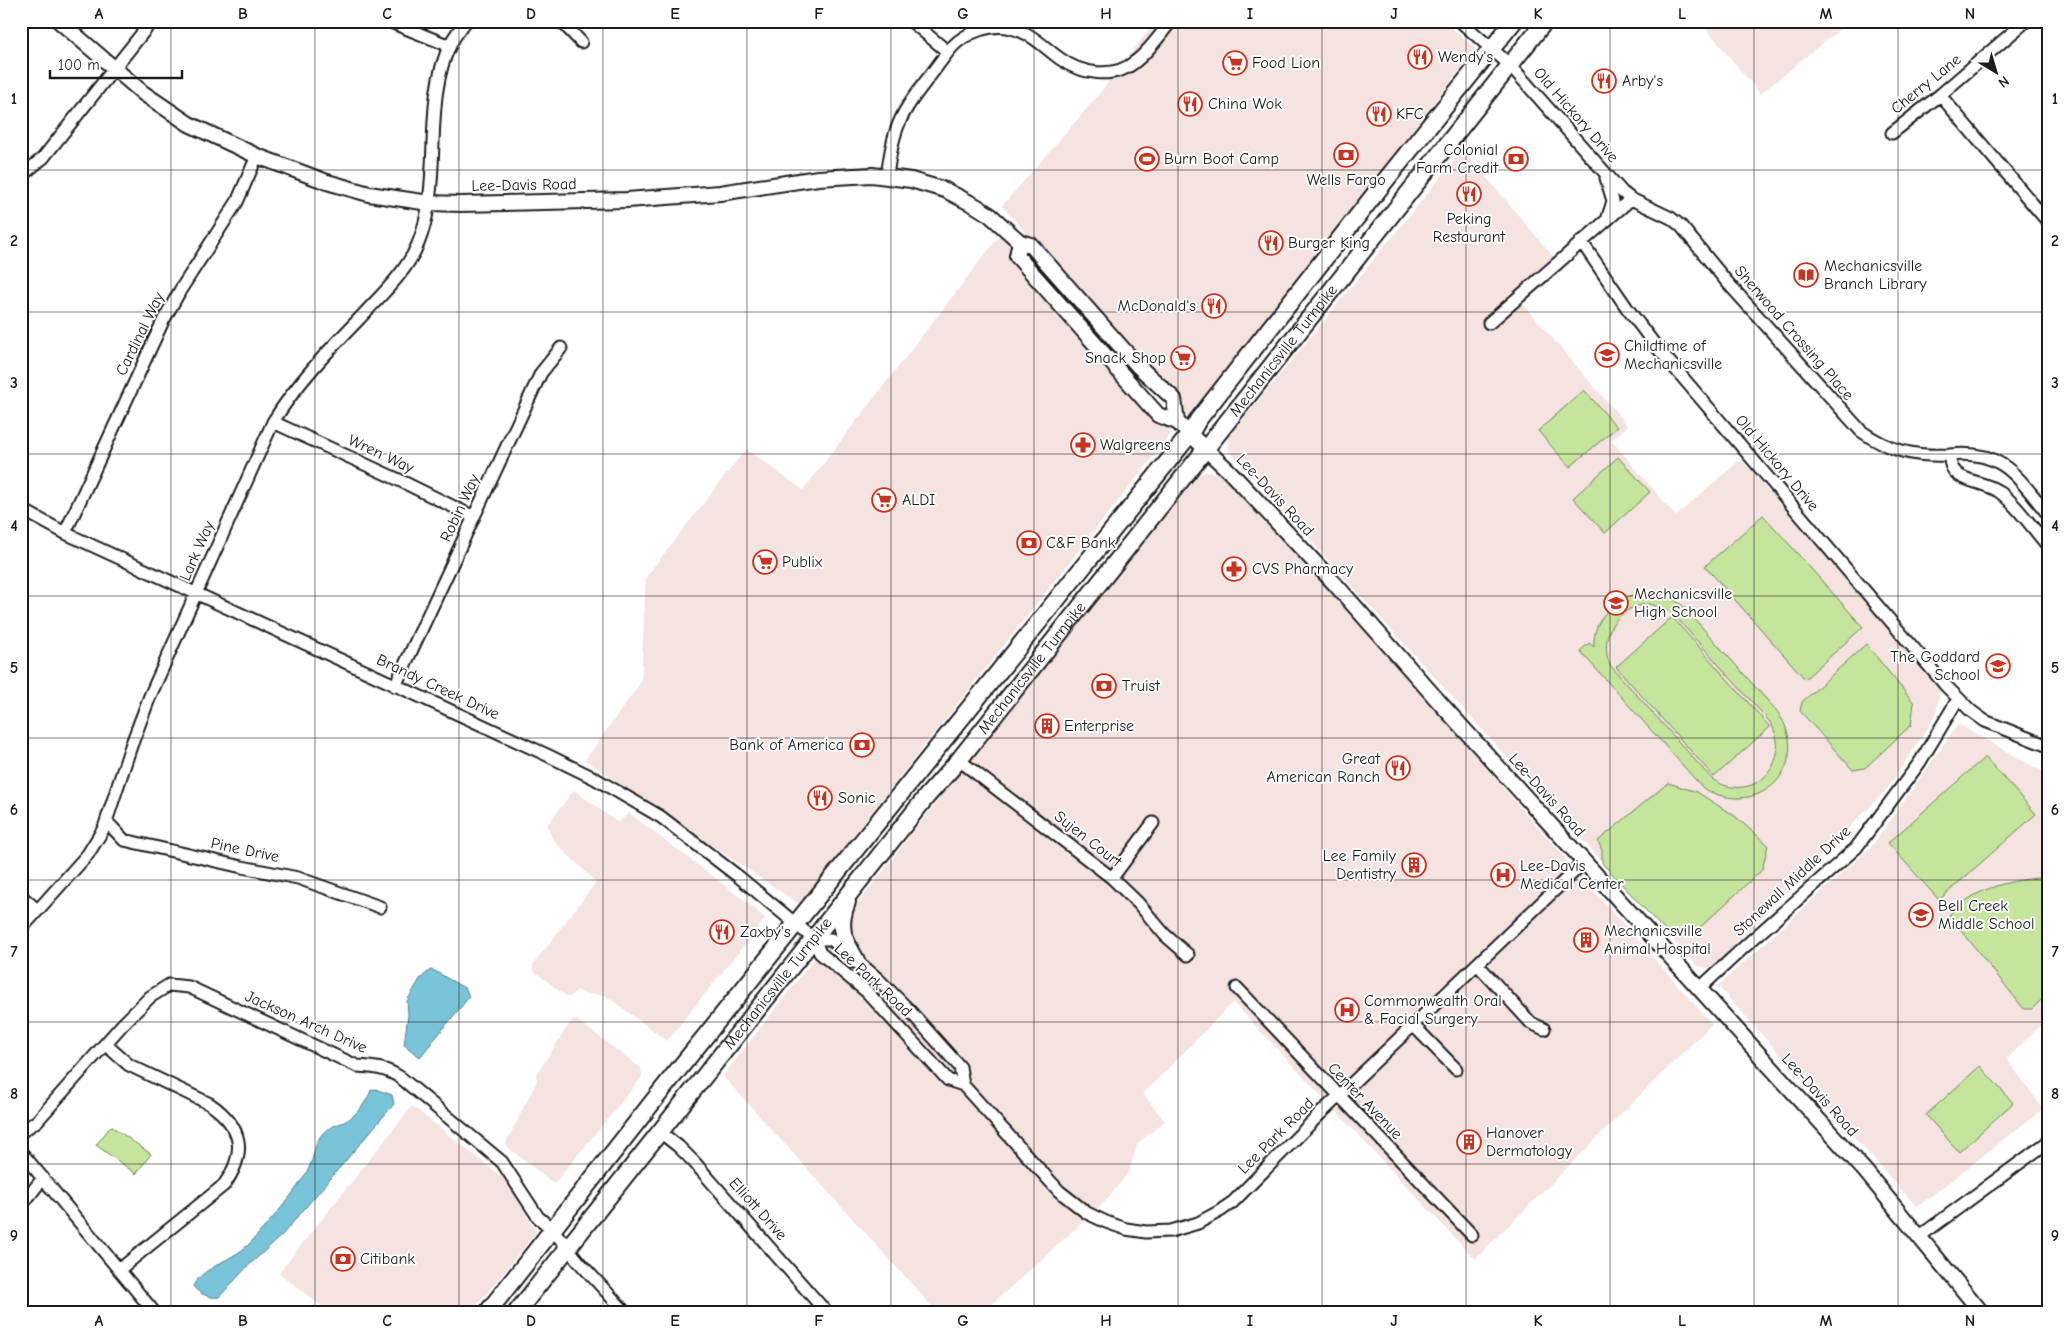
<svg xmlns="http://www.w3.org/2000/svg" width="2069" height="1334" font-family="'Comic Neue',sans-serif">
  <rect width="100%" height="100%" fill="#fff"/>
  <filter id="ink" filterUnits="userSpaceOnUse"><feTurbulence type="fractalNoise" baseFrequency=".02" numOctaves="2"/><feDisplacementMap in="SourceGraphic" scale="10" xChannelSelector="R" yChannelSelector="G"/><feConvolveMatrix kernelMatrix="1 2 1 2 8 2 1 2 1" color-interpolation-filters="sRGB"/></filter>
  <g filter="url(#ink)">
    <!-- built -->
    <path fill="#f4e3e0" d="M 1156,21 L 1444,21 L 1476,49 L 1188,417 L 1002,206 L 1096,98 Z
      M 1700,21 L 1844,21 L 1846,24 L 1760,94 Z
      M 1463,150 L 1564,269 L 1523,304 L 1628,426 L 1611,440 L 1676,516 L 1741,459 L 1940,689 L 1936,715 L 1887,789 L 1717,963 L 1708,968 L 1697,966 L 1229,451 L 1228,438 Z
      M 1000,235 L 1034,265 L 1109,362 L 1172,433 L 799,904 L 585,760 L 641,682 L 646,577 L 746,449 L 803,490 Z
      M 1206,472 L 1220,474 L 1330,592 L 1712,1024 L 1475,1259 L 1233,1002 L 1143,1094 L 1165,1121 L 1138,1143 L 1129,1172 L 1105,1202 L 982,1313 L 938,1313 L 723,1076 L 1084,613 L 1197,476 Z
      M 1958,724 L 2048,775 L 2048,1018 L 2007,1059 L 2043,1109 L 1917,1207 L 1718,986 L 1873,845 Z
      M 574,790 L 618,823 L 629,813 L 753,907 L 765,919 L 667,1041 L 605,995 L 586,994 L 577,990 L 568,998 L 533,970 L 532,966 L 596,882 L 555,842 L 549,832 L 548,824 Z
      M 572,1020 L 578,1021 L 641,1068 L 642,1077 L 554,1184 L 505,1145 L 537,1081 L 536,1075 Z
      M 412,1106 L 507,1181 L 536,1232 L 471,1313 L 330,1313 L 279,1273 Z"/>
    <!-- green -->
    <path fill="#c5e59d" stroke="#70805c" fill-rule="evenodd" d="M 1584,390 L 1617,427 L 1570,467 L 1538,431 Z
      M 1618,457 L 1650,492 L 1605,533 L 1573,498 Z
      M 1763,515 L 1863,627 L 1805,679 L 1705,566 Z
      M 1642,592 L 1667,596 L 1682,605 L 1776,710 C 1816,763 1761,822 1703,788 L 1580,651 L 1589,643 L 1594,647 C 1592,618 1616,598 1642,592 ZM 1649,604 L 1667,609 L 1673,614 L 1770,722 C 1795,763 1752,806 1712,779 L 1610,665 C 1598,635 1617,606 1649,604 Z
      M 1672,617 L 1770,727 L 1714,777 L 1616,667 Z
      M 1866,644 L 1914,703 L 1911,725 L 1865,768 L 1853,770 L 1800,711 L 1802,702 Z
      M 1985,757 L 2036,814 L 1939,900 L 1888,843 Z
      M 1668,783 L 1697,792 L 1736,817 L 1768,845 L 1762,870 L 1695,932 L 1665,931 L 1602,863 L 1602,850 L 1598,841 Z
      M 2048,877 L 2048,993 L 2032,1009 L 2024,1009 L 1949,915 C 1976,887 2010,880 2048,877 Z
      M 1980,1066 L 2013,1103 L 1959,1152 L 1926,1115 Z
      M 111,1126 L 151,1154 L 136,1174 L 96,1145 Z"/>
    <!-- water -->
    <path fill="#79c4d9" stroke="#54818d" d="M 430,970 L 435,971 L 466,989 L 469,997 L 420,1057 L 404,1045 L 408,1015 L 407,1001 L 420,979 Z
      M 375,1089 L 392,1095 L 394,1104 L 282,1235 L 247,1267 L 219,1297 C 211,1299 197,1293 193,1286 C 202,1267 236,1259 251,1242 C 271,1220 293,1196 308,1170 C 315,1157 313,1143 324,1132 C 330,1126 337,1125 344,1122 C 356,1116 367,1102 371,1090 Z"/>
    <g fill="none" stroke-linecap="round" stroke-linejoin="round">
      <!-- minor casing -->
      <g stroke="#1c1c1c" stroke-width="15">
        <path id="minor" d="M 388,21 L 450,46
          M 561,21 L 581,42
          M 911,21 L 948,52
          M 1460,21 L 1510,65 L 1622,192 L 1631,199 L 1671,218 L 1681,226 L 1727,282 L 1861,431 C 1889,451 1915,457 1950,455
          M 1940,95 L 2048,222
          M 1892,133 L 1940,95 L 2026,21
          M 21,176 L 43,158 L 152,21
          M 887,176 C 889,161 891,146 896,131 C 903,110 916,94 929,77 C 937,67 944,56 952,47 C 966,32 992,23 1011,28 C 1030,32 1044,47 1059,58 C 1080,74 1114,80 1136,61 C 1150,50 1160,35 1171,21
          M 1606,178 L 1613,201 L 1608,217
          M 1581,241 L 1627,308 L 1655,345 L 1946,686 L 1971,711 L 1985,721 L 2048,746
          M 1489,323 L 1631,199
          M 273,422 L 397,479 L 474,517
          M 21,509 L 65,533 L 547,755 L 594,778 L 661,817 L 739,877 L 814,939 L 820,953 L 867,992 L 948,1080 L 963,1085 L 1059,1191 L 1087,1213 L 1106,1222 L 1126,1229 L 1146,1232 L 1171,1231 L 1198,1223 L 1220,1211 L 1233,1202 L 1320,1114 L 1584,862
          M 2048,514 C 2017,477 2003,449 1950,455 C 1948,483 1980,479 1998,491 C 2014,501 2034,530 2048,546
          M 65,533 L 163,321 L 181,289 L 237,202 L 257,156
          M 395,686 L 541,373 L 561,348
          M 959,760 L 1112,878 L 1138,903 L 1165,935 L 1188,955
          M 107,822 L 124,840 L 242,867 L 298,878 L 380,907
          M 1112,878 L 1153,823
          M 21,896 L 37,910
          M 21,929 L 88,854 L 104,828 L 131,746 L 150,696 L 273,422 C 297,383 328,351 360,318 C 381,295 406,273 418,244 C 444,181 421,102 451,43 C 455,35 461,28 466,21
          M 814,939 L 831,939 L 878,979 L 908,1009 L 960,1067 L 963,1085
          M 1478,965 L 1531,1023 L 1544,1029
          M 1237,988 L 1472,1235
          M 1699,989 L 1753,939 L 1856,848 L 1920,762 L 1958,699
          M 1414,1026 L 1456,1069
          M 105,1044 L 129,1065 L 210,1104 C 243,1127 247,1153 224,1185 L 120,1269
          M 21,1132 L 37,1121 L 122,1025 L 150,997 L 169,985 L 189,987 L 357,1066 C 374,1067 387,1068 401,1078 L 502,1162 L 538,1217 L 553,1230 L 579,1262 L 626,1313
          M 660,1132 L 678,1146 L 694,1162 L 827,1313
          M 21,1152 L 155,1313
          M 21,1206 L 43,1178
          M 1920,1236 L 2048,1142"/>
      </g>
      <!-- major casing -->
      <g stroke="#1c1c1c" stroke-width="18">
        <path id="major" d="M 59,21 L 143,93 L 189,124 L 257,156 L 327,182 L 369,194 L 429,203 L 461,204 L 627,200 L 720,193 L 818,178 L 872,175 L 911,180 L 945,190 L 976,206 L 990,215 L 1020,242 L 1031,245 L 1138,366 L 1174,399 L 1177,422
          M 1020,242 L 1017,256 L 1158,415 L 1177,422 L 1230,472 L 1335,584 L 1441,704 L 1865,1171 L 1982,1313"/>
      </g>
      <!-- highway casing -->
      <g stroke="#1c1c1c" stroke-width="20">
        <g id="highway">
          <path d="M 847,902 C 837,928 843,938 856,960"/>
          <path d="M 487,1313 L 666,1085 L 1190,434 L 1198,420 L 1389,176 L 1514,21"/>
          <path id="s1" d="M 516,1313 L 927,796 L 959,760 L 1545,21"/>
        </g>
      </g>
      <!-- minor -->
      <use href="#minor" stroke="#fff" stroke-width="11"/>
      <!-- major -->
      <use href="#major" stroke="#fff" stroke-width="14"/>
      <!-- highway -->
      <use href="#highway" stroke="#fff" stroke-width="16"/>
    </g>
  </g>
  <!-- grid -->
  <path fill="none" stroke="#1c1c1c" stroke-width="1" stroke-opacity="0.55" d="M 171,21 L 171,1313M 315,21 L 315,1313M 459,21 L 459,1313M 603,21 L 603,1313M 747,21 L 747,1313M 891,21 L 891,1313M 1034,21 L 1034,1313M 1178,21 L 1178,1313M 1322,21 L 1322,1313M 1466,21 L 1466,1313M 1610,21 L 1610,1313M 1754,21 L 1754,1313M 1898,21 L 1898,1313M 21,170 L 2048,170M 21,312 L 2048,312M 21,454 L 2048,454M 21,596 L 2048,596M 21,738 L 2048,738M 21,880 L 2048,880M 21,1022 L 2048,1022M 21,1164 L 2048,1164"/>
  <!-- icons -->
  <defs>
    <g id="restaurant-ring" transform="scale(1.25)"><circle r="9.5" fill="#fff" stroke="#c8321e" stroke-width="1.5"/><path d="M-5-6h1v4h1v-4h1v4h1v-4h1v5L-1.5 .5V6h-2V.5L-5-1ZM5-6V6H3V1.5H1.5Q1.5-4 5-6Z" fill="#c8321e"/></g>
    <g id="supermarket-ring" transform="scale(1.25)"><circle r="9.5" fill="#fff" stroke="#c8321e" stroke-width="1.5"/><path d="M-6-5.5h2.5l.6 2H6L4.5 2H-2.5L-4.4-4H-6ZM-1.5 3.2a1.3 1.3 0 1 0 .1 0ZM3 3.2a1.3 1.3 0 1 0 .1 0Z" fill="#c8321e"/></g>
    <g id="bank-ring" transform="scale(1.25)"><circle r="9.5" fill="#fff" stroke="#c8321e" stroke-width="1.5"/><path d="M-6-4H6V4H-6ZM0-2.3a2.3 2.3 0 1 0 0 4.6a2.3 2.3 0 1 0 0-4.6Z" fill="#c8321e"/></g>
    <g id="stadium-ring" transform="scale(1.25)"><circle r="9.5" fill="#fff" stroke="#c8321e" stroke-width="1.5"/><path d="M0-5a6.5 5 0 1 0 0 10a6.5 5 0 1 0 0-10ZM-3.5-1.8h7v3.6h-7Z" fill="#c8321e"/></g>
    <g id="library-ring" transform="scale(1.25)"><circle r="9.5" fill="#fff" stroke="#c8321e" stroke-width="1.5"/><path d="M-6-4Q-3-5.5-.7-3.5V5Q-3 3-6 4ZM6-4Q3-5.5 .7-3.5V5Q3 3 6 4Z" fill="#c8321e"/></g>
    <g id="school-ring" transform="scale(1.25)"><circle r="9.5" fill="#fff" stroke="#c8321e" stroke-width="1.5"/><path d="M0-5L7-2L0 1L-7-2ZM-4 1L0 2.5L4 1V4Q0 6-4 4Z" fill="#c8321e"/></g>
    <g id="pharmacy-ring" transform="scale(1.25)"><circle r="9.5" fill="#fff" stroke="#c8321e" stroke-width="1.5"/><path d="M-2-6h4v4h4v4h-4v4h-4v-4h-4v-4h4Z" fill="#c8321e"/></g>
    <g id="building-ring" transform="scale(1.25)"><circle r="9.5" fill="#fff" stroke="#c8321e" stroke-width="1.5"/><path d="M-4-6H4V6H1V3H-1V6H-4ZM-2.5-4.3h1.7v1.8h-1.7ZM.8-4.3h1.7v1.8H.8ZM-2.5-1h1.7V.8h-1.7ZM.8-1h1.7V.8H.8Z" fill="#c8321e"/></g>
    <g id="hospital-ring" transform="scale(1.25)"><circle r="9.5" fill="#fff" stroke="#c8321e" stroke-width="1.5"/><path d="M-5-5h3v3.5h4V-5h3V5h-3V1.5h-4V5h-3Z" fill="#c8321e"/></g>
  </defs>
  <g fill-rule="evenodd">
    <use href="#restaurant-ring" x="1420" y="57"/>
    <use href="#supermarket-ring" x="1235" y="63"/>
    <use href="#restaurant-ring" x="1604" y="81"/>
    <use href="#restaurant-ring" x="1190" y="104"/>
    <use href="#restaurant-ring" x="1379" y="114"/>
    <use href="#bank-ring" x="1346" y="155"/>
    <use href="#stadium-ring" x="1147" y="159"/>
    <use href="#bank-ring" x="1516" y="159"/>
    <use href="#restaurant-ring" x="1469" y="194"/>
    <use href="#restaurant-ring" x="1271" y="243"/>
    <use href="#library-ring" x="1806" y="275"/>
    <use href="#restaurant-ring" x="1214" y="306"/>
    <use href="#school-ring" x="1607" y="355"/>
    <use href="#supermarket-ring" x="1183" y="358"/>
    <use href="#pharmacy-ring" x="1083" y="445"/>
    <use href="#supermarket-ring" x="884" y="500"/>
    <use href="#bank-ring" x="1029" y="543"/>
    <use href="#supermarket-ring" x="765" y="562"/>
    <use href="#pharmacy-ring" x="1234" y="569"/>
    <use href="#school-ring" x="1616" y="603"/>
    <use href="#school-ring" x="1998" y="666"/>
    <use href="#bank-ring" x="1104" y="686"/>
    <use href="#building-ring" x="1047" y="726"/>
    <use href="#bank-ring" x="862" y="745"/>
    <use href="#restaurant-ring" x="1398" y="768"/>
    <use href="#restaurant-ring" x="820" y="798"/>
    <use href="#building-ring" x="1414" y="865"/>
    <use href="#hospital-ring" x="1503" y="875"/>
    <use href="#school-ring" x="1921" y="915"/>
    <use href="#restaurant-ring" x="722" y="932"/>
    <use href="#building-ring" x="1586" y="940"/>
    <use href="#hospital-ring" x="1347" y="1010"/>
    <use href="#building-ring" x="1469" y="1142"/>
    <use href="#bank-ring" x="343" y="1259"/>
  </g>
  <g text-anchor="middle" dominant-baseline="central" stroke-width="4" stroke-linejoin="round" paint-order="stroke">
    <!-- poi labels -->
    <g font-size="16" fill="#1c1c1c" stroke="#fff" text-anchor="start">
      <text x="1438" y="57">Wendy's</text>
      <text x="1252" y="63">Food Lion</text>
      <text x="1622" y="81">Arby's</text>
      <text x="1208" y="104">China Wok</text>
      <text x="1396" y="114">KFC</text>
      <text x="1498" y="150" text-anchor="end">Colonial<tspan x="1498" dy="18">Farm Credit</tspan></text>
      <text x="1164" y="159">Burn Boot Camp</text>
      <text x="1346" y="180" text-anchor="middle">Wells Fargo</text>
      <text x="1469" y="219" text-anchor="middle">Peking<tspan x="1469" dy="18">Restaurant</tspan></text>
      <text x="1288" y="243">Burger King</text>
      <text x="1824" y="266">Mechanicsville<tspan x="1824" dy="18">Branch Library</tspan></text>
      <text x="1196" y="306" text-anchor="end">McDonald's</text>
      <text x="1624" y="346">Childtime of<tspan x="1624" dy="18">Mechanicsville</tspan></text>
      <text x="1166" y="358" text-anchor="end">Snack Shop</text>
      <text x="1100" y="445">Walgreens</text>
      <text x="902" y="500">ALDI</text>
      <text x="1046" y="543">C&amp;F Bank</text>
      <text x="782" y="562">Publix</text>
      <text x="1252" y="569">CVS Pharmacy</text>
      <text x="1634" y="594">Mechanicsville<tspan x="1634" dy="18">High School</tspan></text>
      <text x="1980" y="657" text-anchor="end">The Goddard<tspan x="1980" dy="18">School</tspan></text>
      <text x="1122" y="686">Truist</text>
      <text x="1064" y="726">Enterprise</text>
      <text x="844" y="745" text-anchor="end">Bank of America</text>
      <text x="1380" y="759" text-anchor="end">Great<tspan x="1380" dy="18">American Ranch</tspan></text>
      <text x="838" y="798">Sonic</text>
      <text x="1396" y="856" text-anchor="end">Lee Family<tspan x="1396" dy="18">Dentistry</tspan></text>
      <text x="1520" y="866">Lee-Davis<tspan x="1520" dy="18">Medical Center</tspan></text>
      <text x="1938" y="906">Bell Creek<tspan x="1938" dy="18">Middle School</tspan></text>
      <text x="1604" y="931">Mechanicsville<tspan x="1604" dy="18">Animal Hospital</tspan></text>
      <text x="740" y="932">Zaxby's</text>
      <text x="1364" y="1001">Commonwealth Oral<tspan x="1364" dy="18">&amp; Facial Surgery</tspan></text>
      <text x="1486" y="1133">Hanover<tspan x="1486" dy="18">Dermatology</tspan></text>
      <text x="360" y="1259">Citibank</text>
    </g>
    <!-- street labels -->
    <g font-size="16" fill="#1c1c1c" stroke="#fff">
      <text transform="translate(1926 84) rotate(-39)">Cherry Lane</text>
      <text transform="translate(1576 115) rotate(49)">Old Hickory Drive</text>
      <text transform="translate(524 185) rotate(-1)">Lee-Davis Road</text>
      <text transform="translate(1794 333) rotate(49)">Sherwood Crossing Place</text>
      <text transform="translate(140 334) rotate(-64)">Cardinal Way</text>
      <text stroke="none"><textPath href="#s1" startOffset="1231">Mechanicsville Turnpike</textPath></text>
      <text transform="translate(381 454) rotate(25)">Wren Way</text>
      <text transform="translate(1777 463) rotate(50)">Old Hickory Drive</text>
      <text transform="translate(1275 495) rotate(47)">Lee-Davis Road</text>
      <text transform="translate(460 508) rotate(-65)">Robin Way</text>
      <text transform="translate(197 551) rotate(-66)">Lark Way</text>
      <text stroke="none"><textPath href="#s1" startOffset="826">Mechanicsville Turnpike</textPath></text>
      <text transform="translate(438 687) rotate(25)">Brandy Creek Drive</text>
      <text transform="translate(1547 795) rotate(48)">Lee-Davis Road</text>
      <text transform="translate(1088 839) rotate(38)">Sujen Court</text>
      <text transform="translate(245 850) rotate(12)">Pine Drive</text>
      <text transform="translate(1792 881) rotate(-43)">Stonewall Middle Drive</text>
      <text transform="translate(873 980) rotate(43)">Lee Park Road</text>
      <text stroke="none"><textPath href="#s1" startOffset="421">Mechanicsville Turnpike</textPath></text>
      <text transform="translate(306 1022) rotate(24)">Jackson Arch Drive</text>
      <text transform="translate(1820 1095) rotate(48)">Lee-Davis Road</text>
      <text transform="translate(1365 1101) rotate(46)">Center Avenue</text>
      <text transform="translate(1276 1136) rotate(-45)">Lee Park Road</text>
      <text transform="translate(758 1209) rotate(48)">Elliott Drive</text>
    </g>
  </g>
  <!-- margin -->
  <rect width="2069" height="1334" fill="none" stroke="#fff" stroke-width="55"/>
  <!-- north arrow -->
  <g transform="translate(1996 72) rotate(142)" stroke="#ffffff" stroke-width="4" paint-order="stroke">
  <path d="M0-4L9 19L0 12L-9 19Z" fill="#1c1c1c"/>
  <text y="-8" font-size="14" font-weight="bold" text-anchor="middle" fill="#1c1c1c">N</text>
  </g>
  <!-- scale -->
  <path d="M50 70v8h132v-8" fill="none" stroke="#1c1c1c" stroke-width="2.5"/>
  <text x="58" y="70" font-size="15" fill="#1c1c1c" stroke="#ffffff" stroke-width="4" paint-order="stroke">100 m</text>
  <rect x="28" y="28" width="2014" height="1278" fill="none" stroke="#1c1c1c" stroke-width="2"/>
  <g font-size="16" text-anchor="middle" font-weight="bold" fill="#1c1c1c">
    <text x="99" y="19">A</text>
    <text x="243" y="19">B</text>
    <text x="387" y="19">C</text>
    <text x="531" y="19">D</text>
    <text x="675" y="19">E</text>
    <text x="819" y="19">F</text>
    <text x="963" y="19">G</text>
    <text x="1106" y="19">H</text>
    <text x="1250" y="19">I</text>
    <text x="1394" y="19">J</text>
    <text x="1538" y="19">K</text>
    <text x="1682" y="19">L</text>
    <text x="1826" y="19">M</text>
    <text x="1970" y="19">N</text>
    <text x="14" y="104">1</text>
    <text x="2055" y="104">1</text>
    <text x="14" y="246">2</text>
    <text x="2055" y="246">2</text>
    <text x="14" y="388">3</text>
    <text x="2055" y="388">3</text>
    <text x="14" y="531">4</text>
    <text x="2055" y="531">4</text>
    <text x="14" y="673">5</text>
    <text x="2055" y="673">5</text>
    <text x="14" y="815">6</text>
    <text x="2055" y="815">6</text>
    <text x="14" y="957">7</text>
    <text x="2055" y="957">7</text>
    <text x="14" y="1099">8</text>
    <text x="2055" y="1099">8</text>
    <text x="14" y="1241">9</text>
    <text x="2055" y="1241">9</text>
    <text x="99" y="1326">A</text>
    <text x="243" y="1326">B</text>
    <text x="387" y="1326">C</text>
    <text x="531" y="1326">D</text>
    <text x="675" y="1326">E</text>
    <text x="819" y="1326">F</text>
    <text x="963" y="1326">G</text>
    <text x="1106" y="1326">H</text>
    <text x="1250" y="1326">I</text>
    <text x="1394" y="1326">J</text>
    <text x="1538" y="1326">K</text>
    <text x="1682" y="1326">L</text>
    <text x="1826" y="1326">M</text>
    <text x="1970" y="1326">N</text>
  </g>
</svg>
